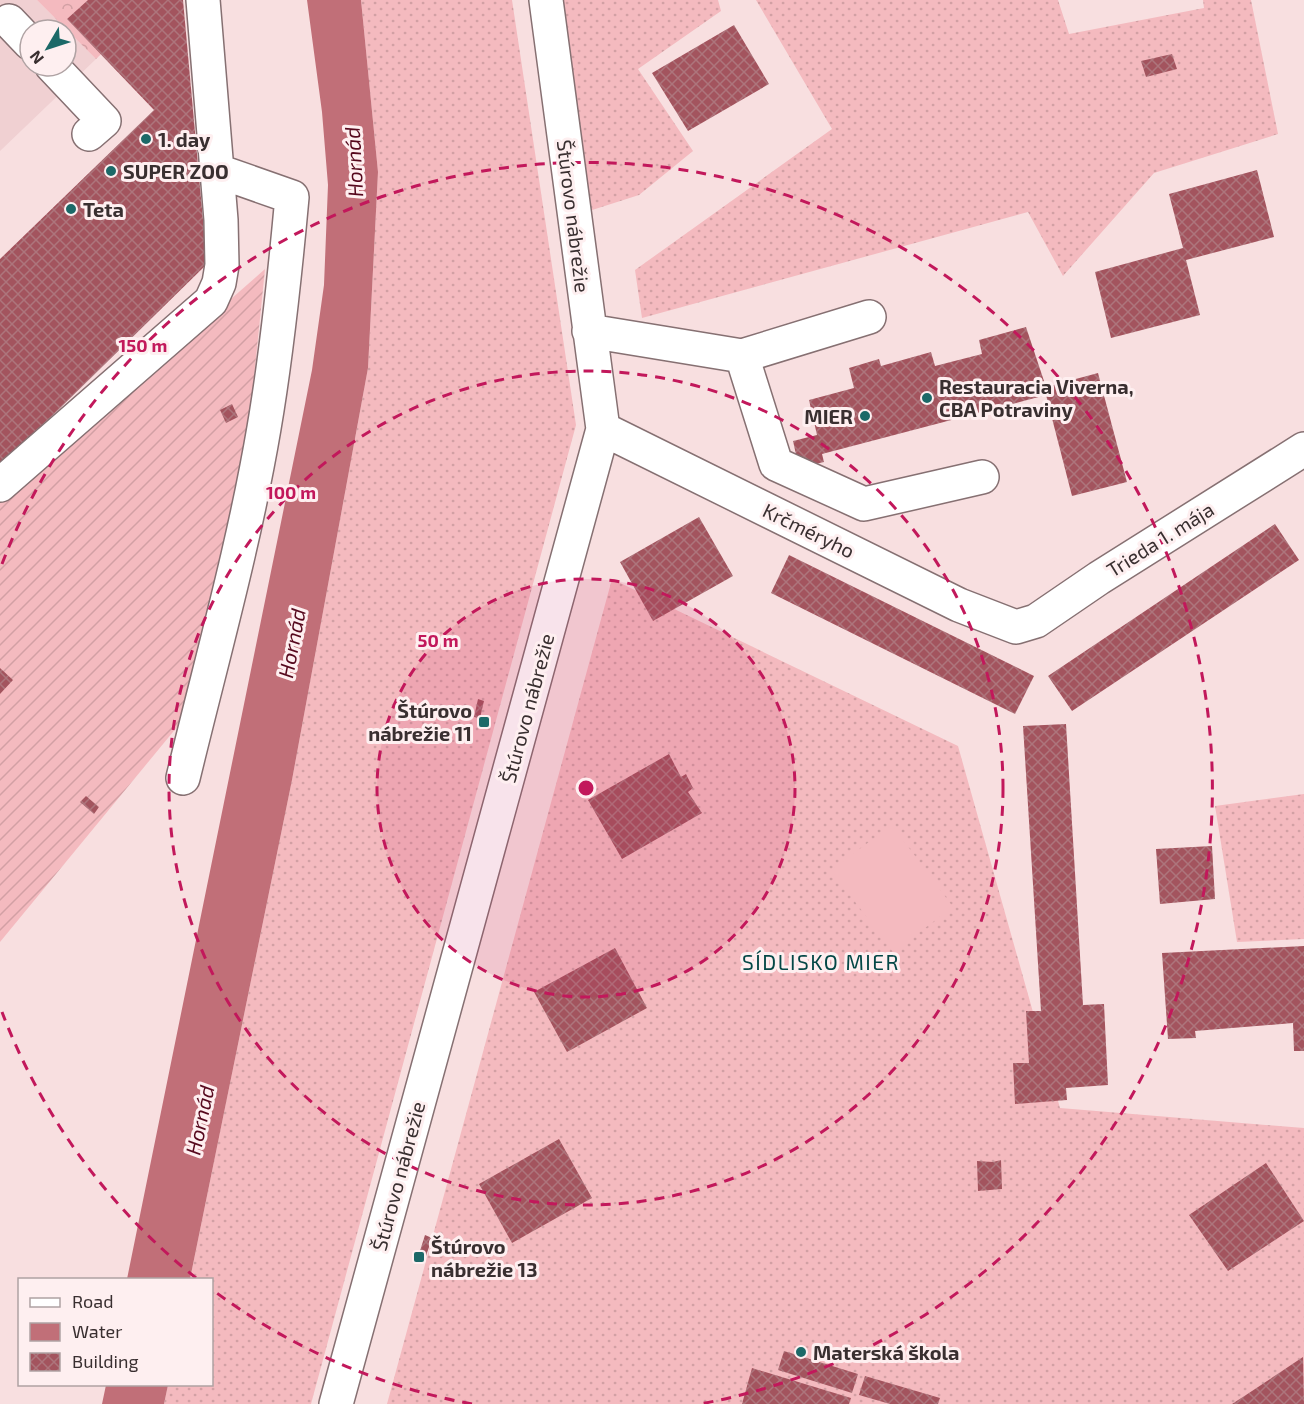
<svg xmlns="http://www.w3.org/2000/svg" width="1304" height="1404" font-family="'Exo 2',sans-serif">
  <defs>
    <pattern id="grass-dots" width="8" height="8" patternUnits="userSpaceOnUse" patternTransform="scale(1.5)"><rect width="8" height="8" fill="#f4babf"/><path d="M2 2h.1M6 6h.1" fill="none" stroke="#d2a0a4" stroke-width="1.8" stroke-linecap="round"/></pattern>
    <pattern id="park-crowns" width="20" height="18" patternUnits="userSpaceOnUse" patternTransform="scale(1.5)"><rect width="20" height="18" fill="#f4babf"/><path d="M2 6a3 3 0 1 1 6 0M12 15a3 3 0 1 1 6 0" fill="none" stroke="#d2a0a4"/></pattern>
    <pattern id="garden-furrows" width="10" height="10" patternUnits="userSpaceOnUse" patternTransform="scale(1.5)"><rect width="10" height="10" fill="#f4babf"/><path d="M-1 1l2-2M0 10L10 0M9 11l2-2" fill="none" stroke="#d2a0a4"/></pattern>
    <pattern id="building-cross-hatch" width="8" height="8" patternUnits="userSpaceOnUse" patternTransform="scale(1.5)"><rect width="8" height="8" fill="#a3545e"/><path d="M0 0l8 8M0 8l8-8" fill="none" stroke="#ad757c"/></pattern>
  </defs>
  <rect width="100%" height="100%" fill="#f8dfe0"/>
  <!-- built -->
  <path fill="#f0d0d2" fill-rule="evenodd" d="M 0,0 L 37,0 L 96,59 L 0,151 ZM 30,30 L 66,30 L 66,66 L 30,66 Z"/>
  <!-- grass -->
  <path fill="url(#grass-dots)" d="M 361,0 L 512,0 L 576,425 L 311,1404 L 164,1404 L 168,1385 L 212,1384 L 212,1280 L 190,1279 L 292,780 L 368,368 L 378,172 Z
    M 553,0 L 718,0 L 721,11 L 638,69 L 693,151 L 639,195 L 589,211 Z
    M 756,0 L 1058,0 L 1069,34 L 1204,8 L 1203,0 L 1251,0 L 1278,134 L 1154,173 L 1063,276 L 1028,212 L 642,318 L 635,270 L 832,129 Z
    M 612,579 L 958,746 L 1060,1108 L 1304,1128 L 1304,1404 L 387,1404 Z
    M 1304,794 L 1304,939 L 1237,942 L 1215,806 Z"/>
  <!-- park -->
  <path fill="url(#park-crowns)" d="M 37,0 L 157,0 L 96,59 Z"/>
  <!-- garden -->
  <path fill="url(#garden-furrows)" d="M 265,269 L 247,447 L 220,614 L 182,721 L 0,942 L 0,502 Z"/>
  <!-- pitch -->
  <path fill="#f4babf" d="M 892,825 L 953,907 L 893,952 L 831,870 Z"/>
  <!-- water -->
  <path fill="#c16f78" d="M 307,0 L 361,0 L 378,172 L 368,368 L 292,780 L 190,1279 L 127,1279 L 312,370 L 324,285 L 328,185 L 322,112 Z
    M 106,1385 L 106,1384 L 168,1385 L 164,1404 L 102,1404 Z"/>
  <!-- building -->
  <path fill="url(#building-cross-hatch)" d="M 88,0 L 183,0 L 207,264 L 53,415 L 0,463 L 0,259 L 154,110 L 67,19 Z
    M 734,25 L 769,84 L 688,131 L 652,73 Z
    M 1172,54 L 1177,69 L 1146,77 L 1141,61 Z
    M 1257,170 L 1274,237 L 1186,260 L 1200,315 L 1111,338 L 1095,272 L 1183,248 L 1169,194 Z
    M 1026,327 L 1046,387 L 1098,373 L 1127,482 L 1072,496 L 1046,395 L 822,454 L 824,462 L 799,468 L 793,441 L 817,435 L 809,400 L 854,388 L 849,368 L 879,359 L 881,366 L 931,352 L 935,366 L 982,354 L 979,340 Z
    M 232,404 L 238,417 L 226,423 L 220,410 Z
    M 699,517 L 733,576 L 653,621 L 620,562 Z
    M 1275,524 L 1299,560 L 1072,711 L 1048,676 Z
    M 789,555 L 1034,676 L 1015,714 L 771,593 Z
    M 0,668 L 13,680 L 0,694 Z
    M 478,699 L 484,701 L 480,718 L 474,717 Z
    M 1066,724 L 1083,1005 L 1104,1004 L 1108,1085 L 1066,1088 L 1067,1100 L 1015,1104 L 1013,1063 L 1029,1063 L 1026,1011 L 1041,1011 L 1023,726 Z
    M 669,754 L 681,777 L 686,774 L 693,788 L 688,792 L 702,813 L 622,859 L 588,800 Z
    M 86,796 L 99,807 L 94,814 L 80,802 Z
    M 1212,846 L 1215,899 L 1160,904 L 1156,849 Z
    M 1304,946 L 1304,1051 L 1294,1051 L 1293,1023 L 1195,1031 L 1196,1038 L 1168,1039 L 1162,953 Z
    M 615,948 L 647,1008 L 567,1052 L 534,992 Z
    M 559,1139 L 592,1198 L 512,1243 L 479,1184 Z
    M 1001,1160 L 1002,1189 L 978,1191 L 977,1161 L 993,1162 Z
    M 1266,1163 L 1304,1221 L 1228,1271 L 1189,1215 Z
    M 425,1235 L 432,1238 L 426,1256 L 419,1254 Z
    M 784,1351 L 858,1374 L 852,1393 L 778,1370 Z
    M 1303,1357 L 1304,1404 L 1232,1404 L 1252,1391 Z
    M 752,1368 L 851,1398 L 849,1404 L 742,1404 Z
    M 865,1376 L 940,1398 L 938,1404 L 890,1404 L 859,1395 Z"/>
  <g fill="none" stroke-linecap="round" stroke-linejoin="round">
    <!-- minor casing -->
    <g stroke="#867072" stroke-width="36">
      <path id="minor" d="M 9,21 L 30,43
        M 52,66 L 104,121 L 89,134
        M 589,331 L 742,356 L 776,464 L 864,504 L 982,477
        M 742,356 L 869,317
        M 603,429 L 959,605 L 1016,627 L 1036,621 L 1099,578 L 1304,449
        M 0,485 L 211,301 L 219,283 L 222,265 L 221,220 L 203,0
        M 183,778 C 211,662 244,546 264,428 C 277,352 285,274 292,197 L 218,171
        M 336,1404 L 603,429 L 546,0"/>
    </g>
    <!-- minor -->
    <use href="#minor" stroke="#fff" stroke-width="33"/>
  </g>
  <!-- distance rings -->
  <circle cx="586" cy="788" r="209" fill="#c2185b" fill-opacity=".12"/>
  <g fill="none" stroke="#c2185b" stroke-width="3" stroke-dasharray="10 8">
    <circle cx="586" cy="788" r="209"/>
    <circle cx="586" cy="788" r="417"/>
    <path d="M472 1404A626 626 0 0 1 214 1291M196 1278A626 626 0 0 1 2 1012M2 564A626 626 0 1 1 700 1404"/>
  </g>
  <!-- markers -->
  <g fill="#1c6968" stroke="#feeff0" stroke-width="2">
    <circle cx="146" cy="139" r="6"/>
    <circle cx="111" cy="171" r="6"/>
    <circle cx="71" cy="209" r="6"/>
    <circle cx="927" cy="398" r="6"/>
    <circle cx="865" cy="416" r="6"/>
    <rect x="478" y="716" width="12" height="12" rx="3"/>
    <rect x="413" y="1251" width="12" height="12" rx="3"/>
    <circle cx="801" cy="1352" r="6"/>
  </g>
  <g text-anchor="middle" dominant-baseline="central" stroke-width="6" stroke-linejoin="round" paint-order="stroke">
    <!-- poi labels -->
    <g font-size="20" font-weight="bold" fill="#392f30" stroke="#feeff0" text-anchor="start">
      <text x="158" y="139">1. day</text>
      <text x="123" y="171">SUPER ZOO</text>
      <text x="83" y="209">Teta</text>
      <text x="939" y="386">Restauracia Viverna,<tspan x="939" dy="23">CBA Potraviny</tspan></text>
      <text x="853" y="416" text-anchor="end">MIER</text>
      <text x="472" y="710" text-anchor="end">Štúrovo<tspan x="472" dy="23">nábrežie 11</tspan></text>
      <text x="431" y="1246">Štúrovo<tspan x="431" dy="23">nábrežie 13</tspan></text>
      <text x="813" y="1352">Materská škola</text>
    </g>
    <!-- street labels -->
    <g font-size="20" fill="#392f30" stroke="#feeff0">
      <text transform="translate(574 216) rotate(83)">Štúrovo nábrežie</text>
      <text transform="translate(809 530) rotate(26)">Krčméryho</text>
      <text transform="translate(1160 539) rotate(-32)">Trieda 1. mája</text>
      <text transform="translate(527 708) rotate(-75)">Štúrovo nábrežie</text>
      <text transform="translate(398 1176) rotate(-75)">Štúrovo nábrežie</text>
    </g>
    <!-- water labels -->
    <g font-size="21" font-style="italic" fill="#56081d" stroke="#feeff0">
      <text transform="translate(353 162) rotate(-93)">Hornád</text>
      <text transform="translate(291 643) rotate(-79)">Hornád</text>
      <text transform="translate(199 1120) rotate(-78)">Hornád</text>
    </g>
    <!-- neighbourhood labels -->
    <g font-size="21" letter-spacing="1.5" fill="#044746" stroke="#feeff0">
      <text x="821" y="961">SÍDLISKO MIER</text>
    </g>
  </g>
  <circle cx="586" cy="788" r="9" fill="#c2185b" stroke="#feeff0" stroke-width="3"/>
  <g font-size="18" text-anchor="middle" font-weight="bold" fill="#c2185b" stroke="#feeff0" stroke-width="6" stroke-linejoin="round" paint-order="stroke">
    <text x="143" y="352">150 m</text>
    <text x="291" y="499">100 m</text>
    <text x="438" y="647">50 m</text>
  </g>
  <!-- legend -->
  <rect x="18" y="1278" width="195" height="108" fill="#feeff0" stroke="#afa2a3" stroke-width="1.5"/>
  <rect x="30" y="1298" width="30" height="9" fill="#ffffff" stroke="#afa2a3" stroke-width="1.5"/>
  <text x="72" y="1308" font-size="18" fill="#392f30">Road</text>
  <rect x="30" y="1323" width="30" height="18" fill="#c16f78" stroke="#afa2a3" stroke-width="1.5"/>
  <text x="72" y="1338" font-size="18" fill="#392f30">Water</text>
  <rect x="30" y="1353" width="30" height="18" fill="url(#building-cross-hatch)" stroke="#afa2a3" stroke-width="1.5"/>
  <text x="72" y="1368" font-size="18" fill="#392f30">Building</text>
  <!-- north arrow -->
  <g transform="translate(48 48) rotate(231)"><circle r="28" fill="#feeff0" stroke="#afa2a3" stroke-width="1.5"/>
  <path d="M0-4.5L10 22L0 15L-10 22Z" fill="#1c6968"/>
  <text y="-9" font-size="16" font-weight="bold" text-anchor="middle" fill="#392f30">N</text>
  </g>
</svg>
